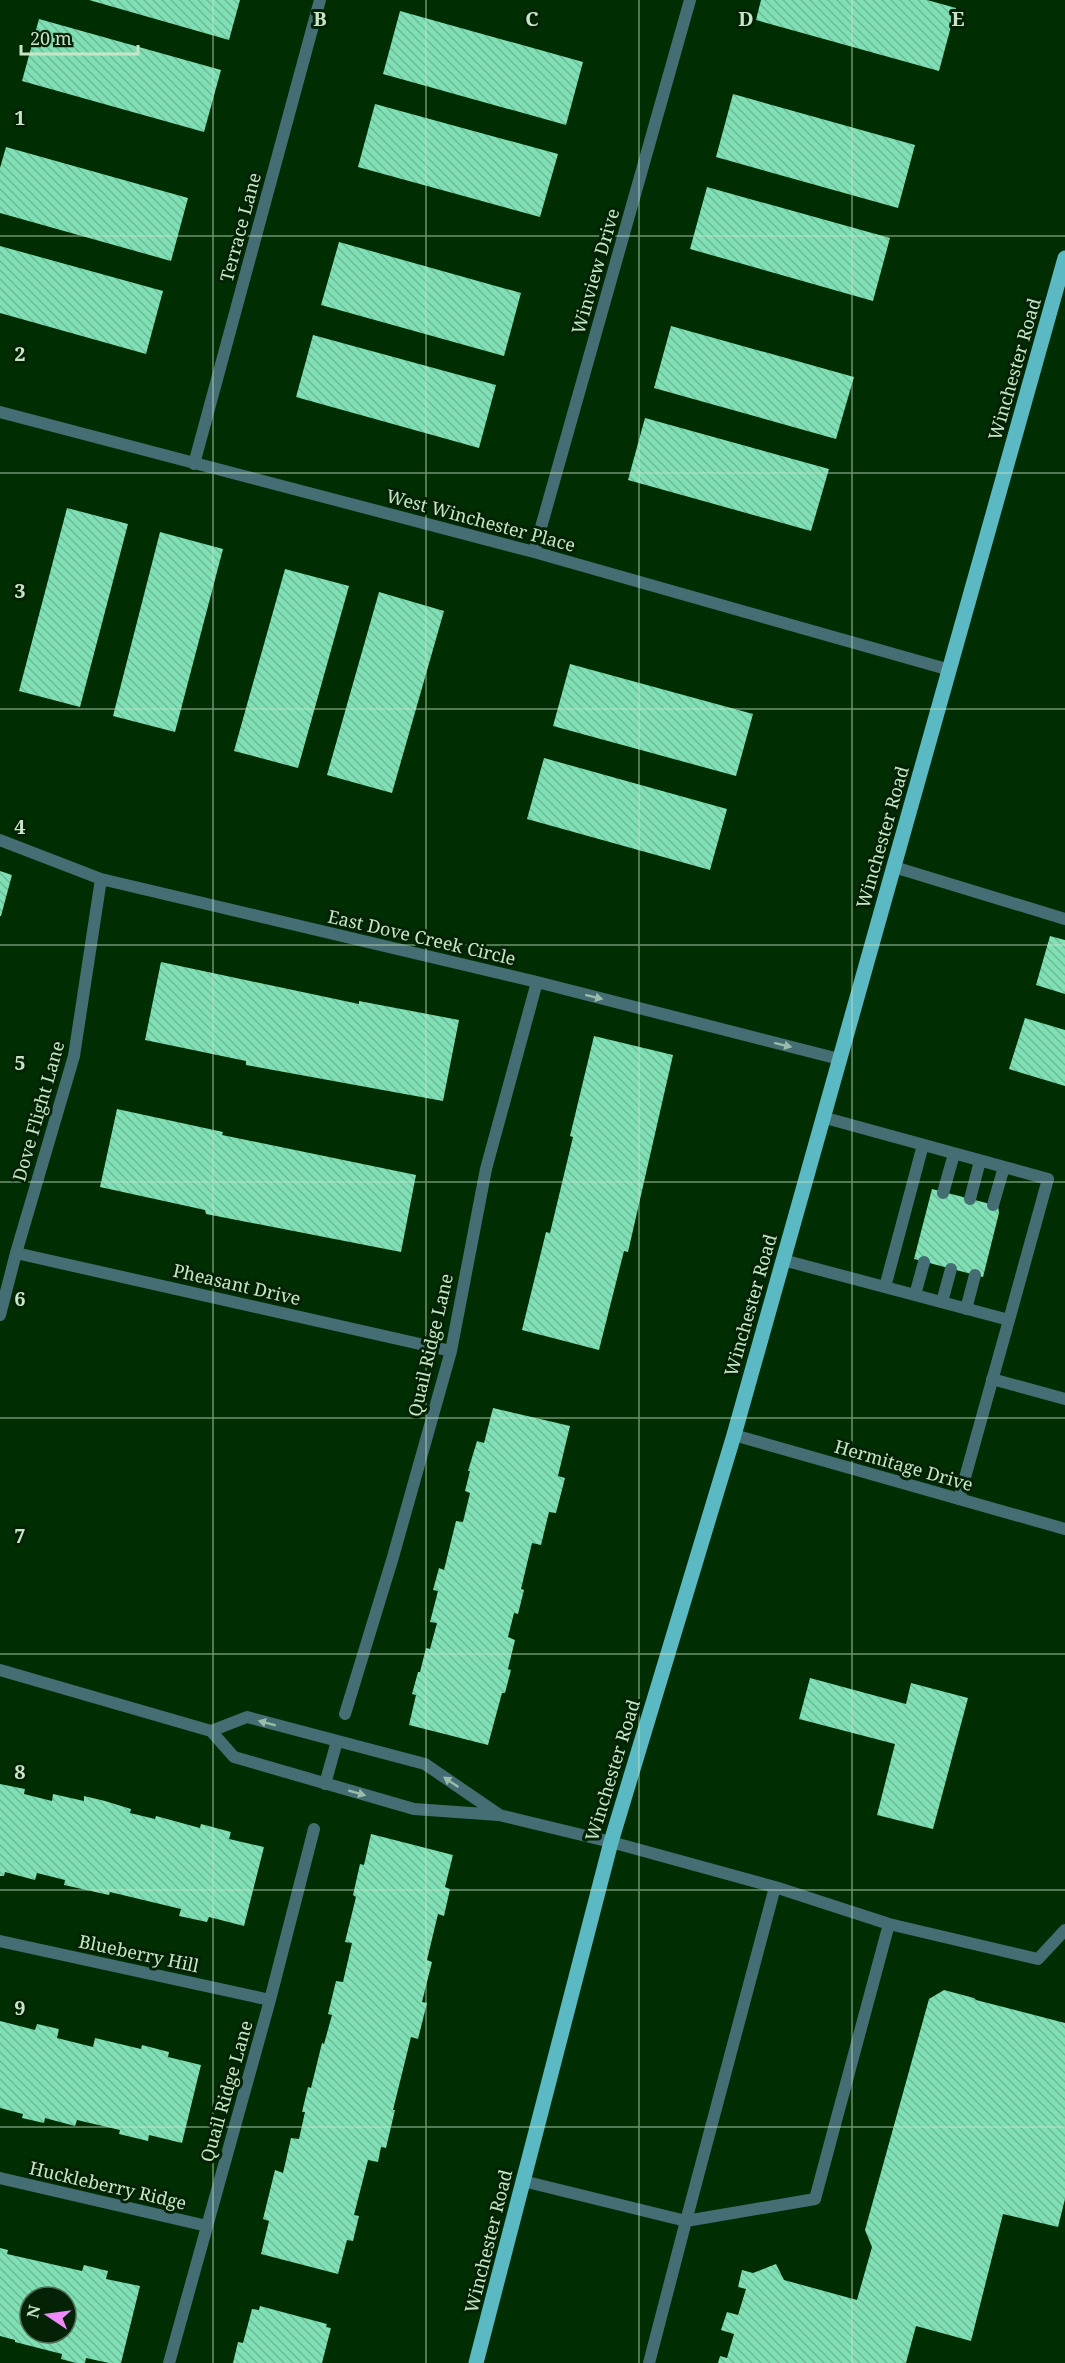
<svg xmlns="http://www.w3.org/2000/svg" width="1065" height="2363" font-family="'Noto Serif',serif">
  <defs>
    <pattern id="building-back-hatch" width="6" height="6" patternUnits="userSpaceOnUse" patternTransform="scale(1.5)"><rect width="6" height="6" fill="#80e0b5"/><path d="M-1 5l2 2M0 0l6 6M5-1l2 2" fill="none" stroke="#6fb997"/></pattern>
  </defs>
  <rect width="100%" height="100%" fill="#002e03"/>
  <!-- building -->
  <path fill="url(#building-back-hatch)" fill-rule="evenodd" d="M 89,0 L 240,0 L 229,40 Z
    M 761,0 L 927,0 L 956,8 L 939,71 L 756,20 Z
    M 400,11 L 583,62 L 566,125 L 383,74 Z
    M 39,19 L 221,70 L 204,132 L 22,81 Z
    M 733,94 L 915,145 L 898,208 L 716,157 Z
    M 375,104 L 558,154 L 540,217 L 358,167 Z
    M 6,147 L 188,198 L 171,261 L 0,213 L 0,168 Z
    M 707,187 L 890,238 L 873,301 L 690,249 Z
    M 339,242 L 521,293 L 504,356 L 321,305 Z
    M 0,246 L 163,291 L 146,354 L 0,313 Z
    M 671,326 L 854,377 L 836,439 L 654,388 Z
    M 313,335 L 496,385 L 479,448 L 296,397 Z
    M 645,418 L 829,469 L 811,531 L 628,480 Z
    M 67,508 L 128,524 L 80,707 L 19,691 Z
    M 160,532 L 223,549 L 175,732 L 113,716 Z
    M 285,569 L 349,586 L 298,768 L 234,751 Z
    M 379,592 L 444,611 L 392,793 L 327,775 Z
    M 570,664 L 753,714 L 736,776 L 553,726 Z
    M 544,758 L 727,809 L 710,870 L 527,819 Z
    M 0,871 L 12,875 L 1,916 L 0,916 Z
    M 1050,936 L 1065,940 L 1065,994 L 1036,985 Z
    M 161,962 L 359,1004 L 359,1001 L 459,1020 L 443,1101 L 246,1065 L 246,1061 L 145,1040 Z
    M 1025,1018 L 1065,1030 L 1065,1086 L 1009,1069 Z
    M 594,1036 L 673,1055 L 628,1252 L 624,1251 L 599,1350 L 522,1330 L 546,1232 L 550,1233 L 573,1137 L 570,1136 Z
    M 117,1109 L 223,1132 L 222,1135 L 416,1175 L 401,1252 L 206,1214 L 205,1210 L 100,1187 Z
    M 932,1189 L 998,1206 L 999,1213 L 983,1277 L 914,1259 Z
    M 493,1408 L 570,1426 L 558,1476 L 565,1478 L 556,1513 L 549,1512 L 541,1545 L 532,1543 L 521,1589 L 524,1590 L 518,1614 L 514,1613 L 508,1637 L 515,1640 L 508,1669 L 511,1670 L 505,1693 L 502,1693 L 488,1745 L 409,1725 L 416,1695 L 412,1694 L 418,1672 L 420,1672 L 426,1648 L 430,1649 L 437,1623 L 430,1622 L 438,1591 L 433,1590 L 439,1568 L 444,1570 L 456,1521 L 463,1522 L 470,1493 L 465,1491 L 470,1471 L 468,1471 L 477,1441 L 484,1443 Z
    M 810,1678 L 906,1704 L 911,1683 L 968,1698 L 933,1829 L 877,1815 L 895,1744 L 799,1719 Z
    M 0,1784 L 25,1789 L 24,1794 L 52,1801 L 53,1794 L 84,1801 L 84,1796 L 105,1801 L 131,1809 L 130,1813 L 155,1819 L 156,1816 L 200,1828 L 201,1824 L 231,1832 L 229,1839 L 264,1847 L 244,1926 L 209,1917 L 207,1922 L 179,1916 L 181,1909 L 110,1892 L 109,1895 L 64,1885 L 65,1880 L 37,1873 L 35,1880 L 5,1872 L 4,1876 L 0,1876 Z
    M 371,1834 L 453,1855 L 445,1887 L 450,1889 L 444,1916 L 438,1914 L 427,1960 L 432,1962 L 422,2002 L 427,2003 L 418,2039 L 411,2037 L 393,2110 L 395,2110 L 386,2148 L 381,2147 L 378,2162 L 368,2160 L 354,2215 L 359,2216 L 353,2241 L 347,2240 L 338,2274 L 261,2254 L 269,2221 L 263,2219 L 275,2170 L 283,2173 L 291,2138 L 299,2139 L 305,2112 L 302,2112 L 308,2087 L 311,2088 L 322,2043 L 324,2044 L 332,2015 L 328,2014 L 336,1981 L 343,1982 L 352,1943 L 345,1942 L 356,1897 L 353,1895 L 360,1864 L 364,1865 Z
    M 944,1990 L 974,1998 L 976,2000 L 1065,2023 L 1065,2199 L 1058,2227 L 1003,2214 L 971,2341 L 916,2326 L 906,2363 L 718,2363 L 720,2356 L 727,2358 L 734,2334 L 721,2330 L 727,2312 L 738,2315 L 746,2289 L 738,2287 L 742,2270 L 753,2273 L 776,2264 L 784,2280 L 857,2300 L 872,2247 L 865,2230 L 929,1999 Z
    M 0,2021 L 35,2030 L 37,2024 L 59,2029 L 57,2038 L 93,2047 L 95,2038 L 141,2049 L 142,2045 L 169,2052 L 168,2057 L 201,2065 L 182,2143 L 149,2135 L 148,2141 L 119,2134 L 120,2130 L 77,2120 L 75,2126 L 45,2118 L 44,2123 L 22,2118 L 23,2114 L 0,2108 Z
    M 0,2248 L 8,2250 L 7,2254 L 82,2271 L 84,2265 L 108,2271 L 106,2279 L 140,2286 L 121,2363 L 109,2363 L 86,2358 L 85,2363 L 76,2363 L 61,2359 L 62,2354 L 15,2342 L 15,2340 L 0,2336 ZM 30,2297 L 66,2297 L 66,2333 L 30,2333 Z
    M 260,2306 L 327,2324 L 326,2327 L 331,2328 L 322,2363 L 233,2363 L 238,2342 L 243,2343 L 252,2309 L 259,2310 Z"/>
  <g fill="none" stroke-linecap="round" stroke-linejoin="round">
    <!-- service -->
    <path stroke="#446e73" stroke-width="12" d="M 894,867 L 1065,919
      M 943,1193 L 954,1154
      M 970,1199 L 980,1161
      M 993,1205 L 1004,1167
      M 783,1260 L 1009,1320 L 1048,1179 L 822,1117
      M 885,1287 L 923,1145
      M 915,1295 L 924,1262
      M 942,1302 L 951,1269
      M 966,1309 L 975,1275
      M 992,1379 L 1065,1399
      M 959,1499 L 1009,1320
      M 611,1842 L 775,1887 L 889,1924 L 1038,1959 L 1065,1930
      M 775,1887 L 686,2221 L 815,2199 L 889,1924
      M 523,2181 L 686,2221 L 649,2363"/>
    <!-- minor -->
    <path stroke="#446e73" stroke-width="12" d="M 0,412 L 534,552 L 950,670
      M 194,464 L 320,0
      M 534,552 L 690,0
      M 0,840 L 101,879 L 537,982 L 839,1059
      M 16,1253 L 451,1351
      M 0,1315 L 16,1253 L 74,1056 L 101,879
      M 734,1435 L 1065,1529
      M 0,1670 L 211,1731 L 234,1757 L 414,1809 L 499,1815 L 611,1842
      M 345,1714 L 393,1557 L 451,1351 L 486,1169 L 537,982
      M 211,1731 L 247,1717 L 425,1764 L 498,1814
      M 325,1784 L 337,1741
      M 0,1941 L 270,2000
      M 0,2178 L 207,2226
      M 169,2363 L 270,2000 L 314,1829"/>
    <!-- primary -->
    <path stroke="#5ab9c2" stroke-width="15" d="M 476,2363 L 611,1842 L 734,1435 L 1065,258"/>
  </g>
  <!-- one-way arrows -->
  <defs><path id="oneway-solid" d="M-6-.8H1V-3.2L6.5 0L1 3.2V.8H-6Z" transform="scale(1.5)"/></defs>
  <g fill="#9abcaa">
    <use href="#oneway-solid" transform="translate(594 997) rotate(14)"/>
    <use href="#oneway-solid" transform="translate(783 1045) rotate(14)"/>
    <use href="#oneway-solid" transform="translate(267 1723) rotate(-165)"/>
    <use href="#oneway-solid" transform="translate(451 1782) rotate(-146)"/>
    <use href="#oneway-solid" transform="translate(357 1793) rotate(16)"/>
  </g>
  <!-- grid -->
  <path fill="none" stroke="#c8e6c7" stroke-width="1.5" stroke-opacity="0.55" d="M 213,0 L 213,2363M 426,0 L 426,2363M 639,0 L 639,2363M 852,0 L 852,2363M 0,236 L 1065,236M 0,473 L 1065,473M 0,709 L 1065,709M 0,945 L 1065,945M 0,1182 L 1065,1182M 0,1418 L 1065,1418M 0,1654 L 1065,1654M 0,1890 L 1065,1890M 0,2127 L 1065,2127"/>
  <g text-anchor="middle" dominant-baseline="central" stroke-width="6" stroke-linejoin="round" paint-order="stroke">
    <!-- street labels -->
    <g font-size="18" fill="#c8e6c7" stroke="#042205">
      <text transform="translate(240 227) rotate(-75)">Terrace Lane</text>
      <text transform="translate(595 271) rotate(-74)">Winview Drive</text>
      <text transform="translate(1014 369) rotate(-74)">Winchester Road</text>
      <text transform="translate(481 520) rotate(15)">West Winchester Place</text>
      <text transform="translate(882 837) rotate(-74)">Winchester Road</text>
      <text transform="translate(422 937) rotate(13)">East Dove Creek Circle</text>
      <text transform="translate(38 1111) rotate(-74)">Dove Flight Lane</text>
      <text transform="translate(237 1284) rotate(13)">Pheasant Drive</text>
      <text transform="translate(750 1305) rotate(-74)">Winchester Road</text>
      <text transform="translate(430 1345) rotate(-77)">Quail Ridge Lane</text>
      <text transform="translate(904 1465) rotate(16)">Hermitage Drive</text>
      <text transform="translate(612 1770) rotate(-73)">Winchester Road</text>
      <text transform="translate(139 1953) rotate(12)">Blueberry Hill</text>
      <text transform="translate(226 2091) rotate(-74)">Quail Ridge Lane</text>
      <text transform="translate(108 2185) rotate(13)">Huckleberry Ridge</text>
      <text transform="translate(488 2241) rotate(-76)">Winchester Road</text>
    </g>
  </g>
  <g font-size="20" text-anchor="middle" font-weight="bold" fill="#c8e6c7" stroke="#042205" stroke-width="6" stroke-linejoin="round" paint-order="stroke">
    <text x="320" y="26">B</text>
    <text x="532" y="26">C</text>
    <text x="746" y="26">D</text>
    <text x="958" y="26">E</text>
    <text x="20" y="125">1</text>
    <text x="20" y="361">2</text>
    <text x="20" y="598">3</text>
    <text x="20" y="834">4</text>
    <text x="20" y="1070">5</text>
    <text x="20" y="1306">6</text>
    <text x="20" y="1543">7</text>
    <text x="20" y="1779">8</text>
    <text x="20" y="2015">9</text>
  </g>
  <!-- north arrow -->
  <g transform="translate(48 2315) rotate(283)"><circle r="28" fill="#042205" stroke="#527053" stroke-width="1.5"/>
  <path d="M0-4.5L10 22L0 15L-10 22Z" fill="#ee8bf8"/>
  <text y="-9" font-size="16" font-weight="bold" text-anchor="middle" fill="#c8e6c7">N</text>
  </g>
  <!-- scale -->
  <path d="M21 45v9h117v-9" fill="none" stroke="#c8e6c7" stroke-width="3"/>
  <text x="30" y="45" font-size="18" fill="#c8e6c7" stroke="#042205" stroke-width="4.5" paint-order="stroke">20 m</text>
</svg>
